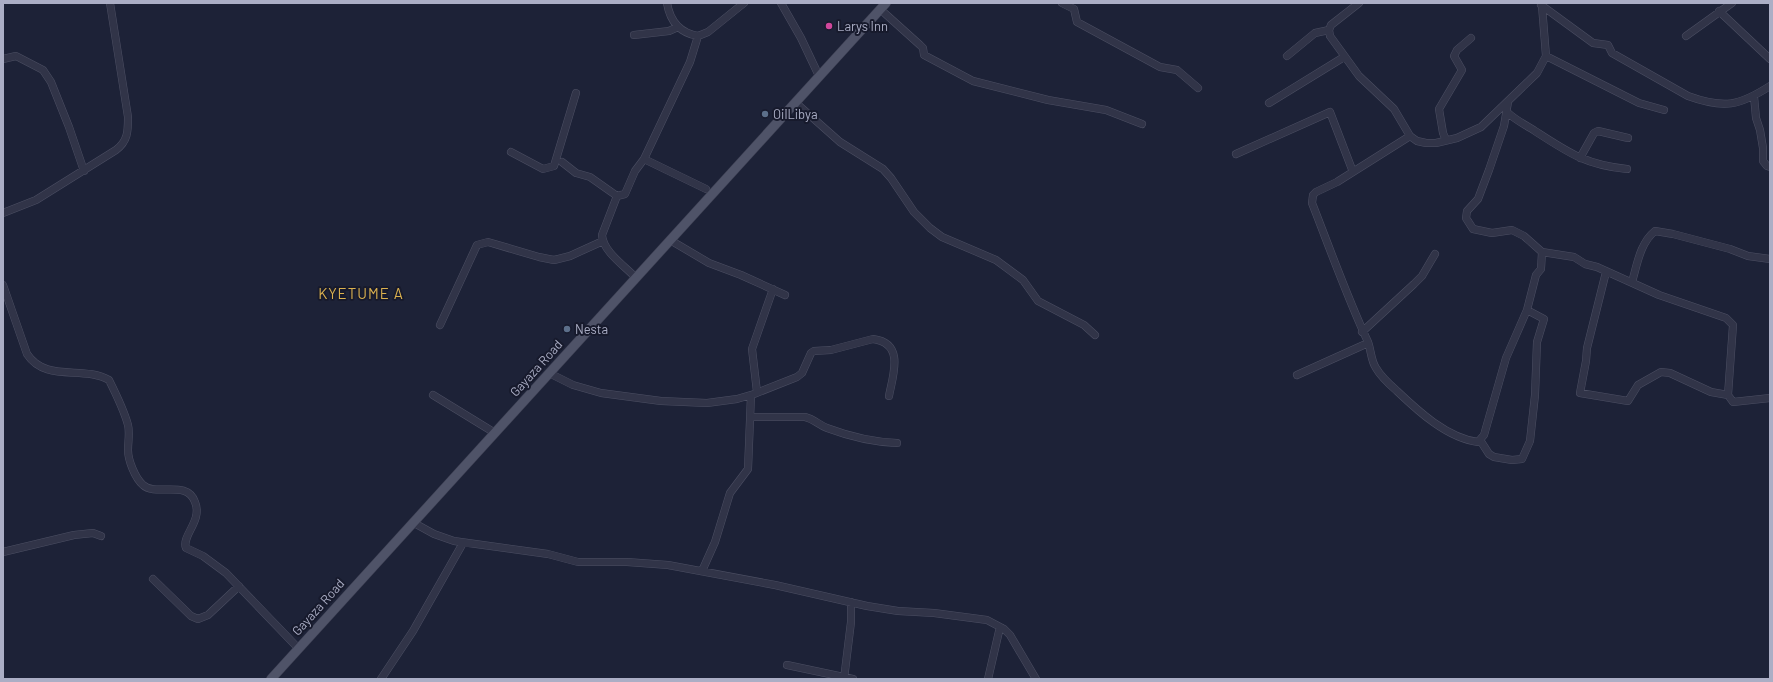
<svg xmlns="http://www.w3.org/2000/svg" width="1773" height="682" font-family="Barlow,sans-serif">
  <rect width="100%" height="100%" fill="#1d2237"/>
  <g fill="none" stroke-linecap="round" stroke-linejoin="round">
    <!-- minor casing -->
    <g stroke="#4c4f63" stroke-width="8">
      <path id="minor" d="M 667,3 C 670,21 680,33 698,36 L 708,32 L 744,3
        M 781,3 L 801,38 L 819,76
        M 1062,3 L 1074,9 L 1077,22 L 1160,67 L 1177,70 L 1198,88
        M 1359,3 L 1331,25 L 1329,30 L 1330,36 L 1359,76 L 1394,109 L 1410,136 L 1417,141 L 1426,143 L 1436,143 L 1457,138 L 1481,127 L 1537,73 L 1546,56 L 1542,6
        M 1541,5 L 1593,43 L 1608,45 L 1612,53 L 1688,96 C 1724,109 1739,106 1770,86
        M 880,9 L 920,45 L 923,48 L 924,55 L 973,81 L 1048,100 L 1106,110 L 1142,124
        M 1719,11 L 1770,59
        M 634,35 L 669,31 L 678,27
        M 1686,36 L 1732,3
        M 1287,56 L 1315,33 L 1329,30
        M 1546,56 L 1639,103 L 1664,110
        M 3,59 L 16,56 L 43,70 L 51,82 L 69,127 L 84,171
        M 1754,96 L 1756,118 L 1760,130 L 1763,148 L 1763,161 L 1767,166 L 1770,167
        M 1508,102 L 1504,126 L 1489,170 L 1478,199 L 1467,211 L 1466,218 L 1473,229 L 1492,233 L 1512,230 L 1524,236 L 1542,252 L 1574,257 L 1585,264 L 1597,267 L 1659,295 L 1726,318 L 1733,325 L 1728,395 L 1711,392 L 1670,373 L 1661,372 L 1638,385 L 1628,401 L 1580,393 L 1586,361 L 1587,348 L 1606,272
        M 796,103 L 840,142 L 883,169 L 891,178 L 914,212 L 930,228 L 942,237 L 996,260 L 1023,280 L 1038,301 L 1084,325 L 1095,335
        M 1269,103 L 1344,57
        M 1507,112 C 1515,120 1526,125 1535,131 C 1569,153 1586,165 1627,169
        M 1410,136 L 1337,182 L 1316,192 L 1313,195 L 1312,203 C 1330,249 1347,297 1368,342 C 1371,350 1371,361 1376,368 C 1381,377 1389,384 1397,391 C 1418,411 1447,438 1478,442 L 1484,435 L 1506,358 L 1527,310 L 1536,275 L 1541,269 L 1542,252
        M 1446,140 L 1443,133 L 1439,109 L 1462,70 L 1454,56 L 1457,50 L 1471,38
        M 511,152 L 543,169 L 554,166 L 576,93
        M 1236,154 L 1330,112 L 1353,172
        M 1580,158 L 1594,133 L 1598,131 L 1628,138
        M 644,159 L 706,189
        M 562,162 L 576,173 L 590,177 L 617,196
        M 3,213 L 36,200 L 116,150 C 128,141 128,131 128,117 L 110,3
        M 670,240 L 709,263 L 741,275 L 785,295
        M 636,278 C 625,266 603,252 602,235 L 617,196 L 625,194 L 635,171 L 644,159 L 690,62 L 698,36
        M 1632,282 C 1637,265 1640,243 1655,231 L 1673,234 L 1730,249 L 1748,256 L 1770,259
        M 3,285 L 27,354 C 46,383 83,365 109,380 C 116,394 124,410 128,425 C 130,433 128,441 128,450 C 128,460 135,478 143,485 C 156,497 187,479 195,502 C 203,521 181,536 186,548 L 203,556 L 226,573 L 298,648
        M 440,325 L 477,245 L 488,242 L 539,257 L 554,260 L 570,256 L 603,241
        M 1362,332 L 1414,284 L 1422,276 L 1435,254
        M 549,373 L 573,385 L 601,393 L 661,401 L 707,403 L 737,399 L 754,394 L 797,377 L 802,373 L 811,353 L 814,351 L 831,350 L 873,339 C 905,343 893,375 889,396
        M 1297,375 L 1368,343
        M 757,392 L 752,349 L 773,289
        M 433,395 L 495,433
        M 1728,395 L 1733,402 L 1770,398
        M 750,417 L 805,417 C 814,419 819,425 827,428 C 851,437 872,442 897,443
        M 1480,440 L 1489,454 L 1494,457 L 1512,460 L 1522,459 L 1530,441 L 1535,395 L 1537,342 L 1544,319 L 1527,310
        M 414,523 L 434,534 L 454,541 L 548,554 L 578,562 L 627,562 L 668,565 L 775,585 L 867,606 L 898,611 L 934,613 L 987,620 L 1004,629 L 1010,635 L 1036,679
        M 3,552 L 74,535 L 93,533 L 101,536
        M 702,571 L 715,542 L 730,493 L 748,469 L 751,395
        M 153,579 L 191,616 L 198,619 L 208,615 L 239,586
        M 787,665 L 853,679
        M 381,679 L 413,631 L 463,543
        M 844,679 L 851,622 L 851,602
        M 988,679 L 1000,627"/>
    </g>
    <!-- major casing -->
    <g stroke="#3b3e51" stroke-width="10">
      <path id="major" d="M 271,679 L 886,3"/>
    </g>
    <!-- minor -->
    <use href="#minor" stroke="#313448" stroke-width="7"/>
    <!-- major -->
    <use href="#major" stroke="#4f5368" stroke-width="9"/>
  </g>
  <!-- markers -->
  <circle fill="#d1479c" stroke="#171a2c" stroke-width="1.5" cx="829" cy="26" r="4"/>
  <g fill="#5c6f8a" stroke="#171a2c" stroke-width="1.5">
    <circle cx="765" cy="114" r="4"/>
    <circle cx="567" cy="329" r="4"/>
  </g>
  <g text-anchor="middle" dominant-baseline="central" stroke-width="4" stroke-linejoin="round" paint-order="stroke">
    <!-- poi labels -->
    <g font-size="13" fill="#abaec5" stroke="#171a2c" text-anchor="start">
      <text x="837" y="26">Larys Inn</text>
      <text x="773" y="114">OilLibya</text>
      <text x="575" y="329">Nesta</text>
    </g>
    <!-- street labels -->
    <g font-size="13" fill="#abaec5" stroke="#171a2c">
      <text transform="translate(536 368) rotate(-48)">Gayaza Road</text>
      <text transform="translate(318 607) rotate(-48)">Gayaza Road</text>
    </g>
    <!-- quarter labels -->
    <g font-size="15" letter-spacing="1" fill="#dbb14f" stroke="#171a2c">
      <text x="361" y="293">KYETUME A</text>
    </g>
  </g>
  <!-- border -->
  <rect width="1773" height="682" fill="none" stroke="#abaec5" stroke-width="8"/>
</svg>
